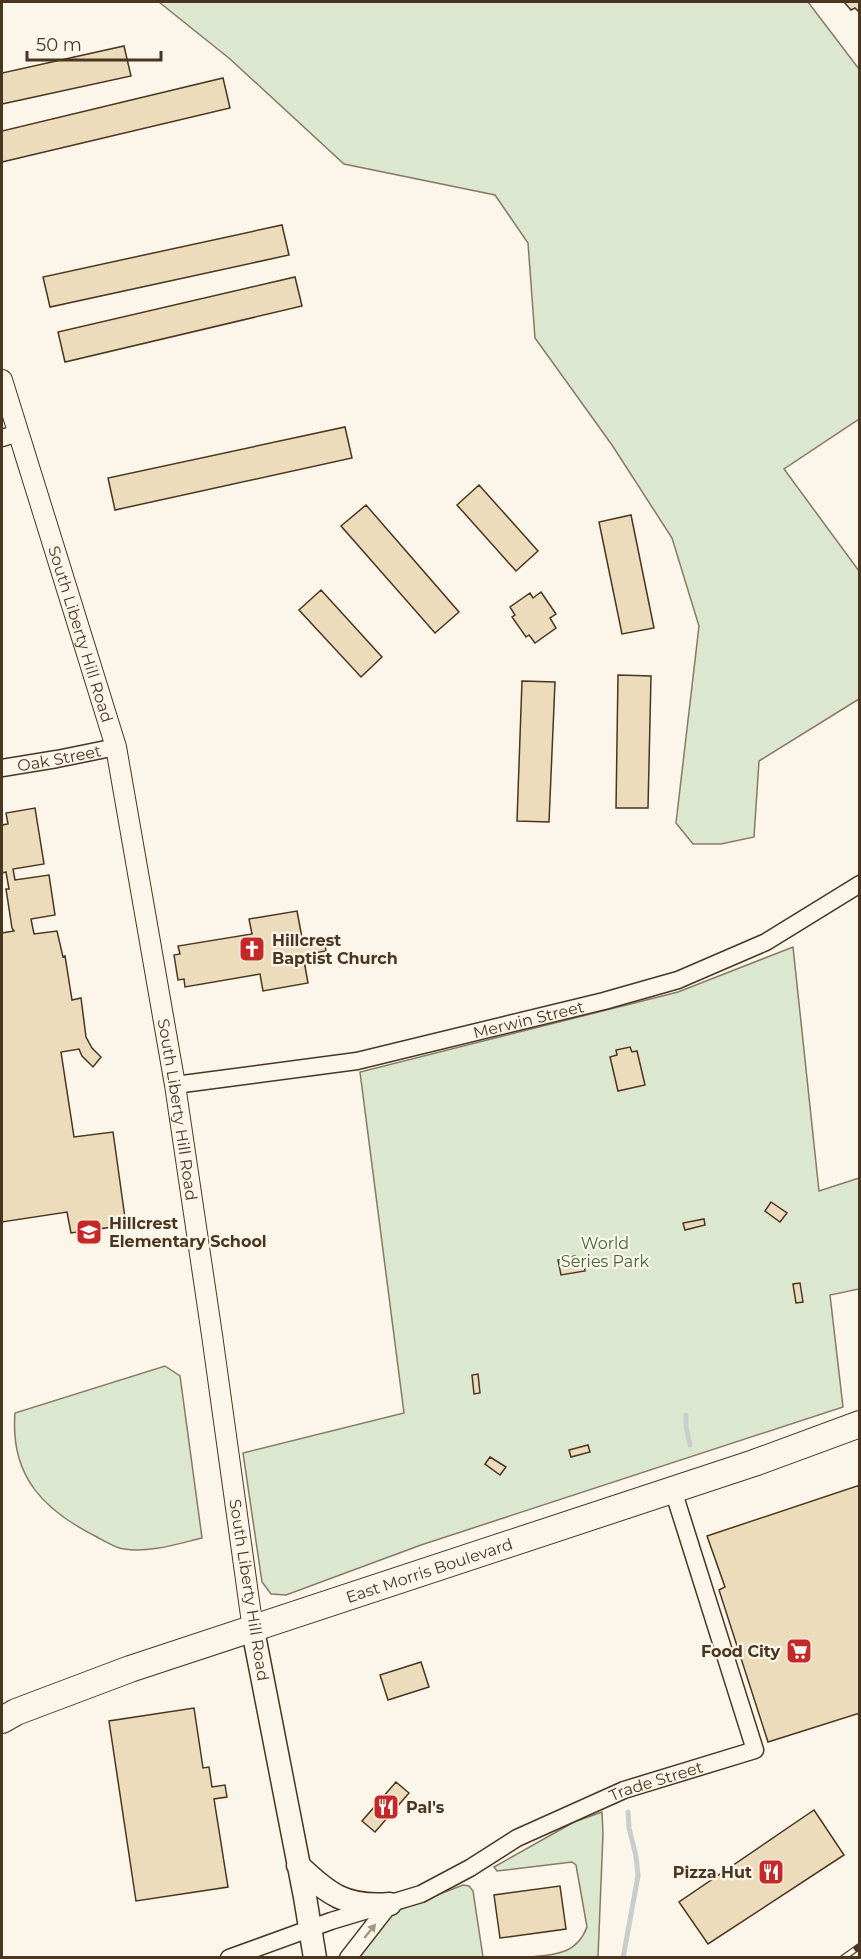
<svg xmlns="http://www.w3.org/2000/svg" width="861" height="1959" font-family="Montserrat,sans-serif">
  <rect width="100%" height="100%" fill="#fbf6e9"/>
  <!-- green -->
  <path fill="#dce7d0" stroke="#887966" stroke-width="1.5" d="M 159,2 L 808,2 L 859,69 L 859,419 L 784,469 L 859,571 L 859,699 L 759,761 L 754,837 L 721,844 L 693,844 L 676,823 L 699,626 L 672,538 L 612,445 L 535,338 L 528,243 L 495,195 L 344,164 L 230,59 Z
    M 793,947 L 819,1191 L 859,1178 L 859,1289 L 830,1295 L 843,1407 L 421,1545 L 286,1595 L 271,1594 L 262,1582 L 243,1453 L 404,1413 L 360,1072 L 678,992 Z
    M 165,1366 L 180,1376 L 202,1538 C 177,1544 150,1553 124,1549 C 115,1548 103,1540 95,1536 C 42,1509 10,1475 15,1413 Z
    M 602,1812 L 603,1834 L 598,1957 L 530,1957 C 555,1955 577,1954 587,1927 L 576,1865 L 572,1862 L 497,1871 L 494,1867 L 574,1822 Z
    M 463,1885 L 469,1886 L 473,1891 L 483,1957 L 356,1958 L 393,1912 Z"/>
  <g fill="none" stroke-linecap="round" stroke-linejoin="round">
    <!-- stream -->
    <path stroke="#c9cecd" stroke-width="5" d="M 686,1415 L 686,1427 L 690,1445
      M 623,1958 L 638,1876 L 636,1856 L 629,1828 L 628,1812"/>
  </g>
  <!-- building -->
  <path fill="#ecdcbc" stroke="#4a3520" stroke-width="1.5" d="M 844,2 L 860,2 L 860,13 L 855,8 L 851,10 Z
    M 124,46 L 131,76 L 2,104 L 2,73 Z
    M 223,78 L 230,108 L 2,162 L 2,131 Z
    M 282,225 L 289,255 L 50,307 L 43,277 Z
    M 295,277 L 302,306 L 65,362 L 58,332 Z
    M 345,427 L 352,458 L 115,510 L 108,478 Z
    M 479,485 L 538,551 L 516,571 L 457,505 Z
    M 366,505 L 459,612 L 435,633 L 341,526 Z
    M 631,515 L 654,628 L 622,634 L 599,522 Z
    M 321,590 L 382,657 L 361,677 L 299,610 Z
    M 541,592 L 556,614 L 550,618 L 556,628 L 535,643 L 529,635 L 526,637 L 512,617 L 515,615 L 510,607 L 530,593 L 533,598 Z
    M 618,675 L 651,676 L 648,808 L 616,808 Z
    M 522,681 L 555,682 L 549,822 L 517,821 Z
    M 35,808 L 44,864 L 13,869 L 15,880 L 49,875 L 55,915 L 31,919 L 34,934 L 57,931 L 63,957 L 65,956 L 72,1000 L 81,998 L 86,1037 L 92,1048 L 101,1057 L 93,1067 L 82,1056 L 79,1049 L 61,1052 L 74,1137 L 113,1132 L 126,1225 L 71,1233 L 67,1212 L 2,1222 L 2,933 L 14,931 L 12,928 L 6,889 L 9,889 L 6,872 L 2,873 L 2,825 L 8,824 L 6,813 Z
    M 297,911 L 303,943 L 324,939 L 326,951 L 303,955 L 308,983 L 263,991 L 260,974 L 185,987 L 184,979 L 178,980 L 174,955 L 180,954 L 178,946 L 252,934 L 249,919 Z
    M 630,1047 L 632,1052 L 637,1051 L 645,1085 L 618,1091 L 610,1057 L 617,1055 L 616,1050 Z
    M 771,1202 L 787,1213 L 780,1222 L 765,1211 Z
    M 704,1219 L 705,1225 L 685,1230 L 683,1223 Z
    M 575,1256 L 576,1261 L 583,1259 L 585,1271 L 561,1275 L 558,1260 Z
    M 800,1283 L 803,1302 L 796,1303 L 793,1284 Z
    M 478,1374 L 480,1393 L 474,1394 L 472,1375 Z
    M 588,1445 L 590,1452 L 571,1457 L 569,1450 Z
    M 490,1457 L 506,1467 L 500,1475 L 485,1464 Z
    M 860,1485 L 860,1713 L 768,1742 L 719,1590 L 725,1587 L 707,1536 Z
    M 421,1662 L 429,1687 L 388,1700 L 380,1675 Z
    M 194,1708 L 203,1768 L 209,1767 L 212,1787 L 225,1785 L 227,1797 L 214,1799 L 228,1887 L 136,1901 L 109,1721 Z
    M 396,1782 L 409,1793 L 375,1832 L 362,1821 Z
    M 814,1810 L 844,1855 L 708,1944 L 679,1902 Z
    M 560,1886 L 566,1929 L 500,1938 L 494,1895 Z"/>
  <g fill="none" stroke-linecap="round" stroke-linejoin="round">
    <!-- minor casing -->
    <g stroke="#4a3520" stroke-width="19">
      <g id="minor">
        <path d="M 2,438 L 18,433"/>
        <path id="s1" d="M 2,768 L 57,759 L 116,747"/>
        <path id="s2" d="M 175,1085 L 357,1061 L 604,1001 L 678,980 L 766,942 L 860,884"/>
        <path id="s3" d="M 229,1958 L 331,1921 L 421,1894 L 470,1868 L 517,1838 L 624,1790 L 755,1750 L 673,1490"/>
        <path d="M 348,1958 L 390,1904"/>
      </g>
    </g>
    <!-- tertiary casing -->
    <g stroke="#4a3520" stroke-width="22">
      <g id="tertiary">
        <path id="s4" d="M 2,380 L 116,747 L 175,1085 L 212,1335 L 253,1630"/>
      </g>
    </g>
    <!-- secondary casing -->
    <g stroke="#4a3520" stroke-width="25">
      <path id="secondary" d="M 253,1630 L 305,1897 L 315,1958
        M 298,1865 C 328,1894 346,1908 390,1904"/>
    </g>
    <!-- primary casing -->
    <g stroke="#4a3520" stroke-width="28">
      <g id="primary">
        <path id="s5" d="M 2,1720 L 16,1712 L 130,1669 L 754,1463 L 860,1424"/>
      </g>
    </g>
    <!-- minor -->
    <use href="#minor" stroke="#fbf6e9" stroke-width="16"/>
    <!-- tertiary -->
    <use href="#tertiary" stroke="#fbf6e9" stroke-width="20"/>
    <!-- secondary -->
    <use href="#secondary" stroke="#fbf6e9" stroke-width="22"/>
    <!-- primary -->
    <use href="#primary" stroke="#fbf6e9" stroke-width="26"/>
    <!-- rail casing -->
    <g stroke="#4a3520" stroke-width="7">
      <path id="rail" d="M 843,1958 L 860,1946"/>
    </g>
    <!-- rail -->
    <use href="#rail" stroke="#fbf6e9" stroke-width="4.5" stroke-dasharray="14" stroke-linecap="butt"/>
  </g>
  <!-- one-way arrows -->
  <defs><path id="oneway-solid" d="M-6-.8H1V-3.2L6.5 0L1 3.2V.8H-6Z" transform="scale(1.5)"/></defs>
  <use fill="#a29684" href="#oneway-solid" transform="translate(370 1931) rotate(-51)"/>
  <!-- icons -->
  <defs>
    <g id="church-square" transform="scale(1.35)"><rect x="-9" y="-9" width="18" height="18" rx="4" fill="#c62828" stroke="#fbf6e9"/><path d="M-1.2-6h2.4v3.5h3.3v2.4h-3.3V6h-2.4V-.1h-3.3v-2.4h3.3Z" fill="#fff"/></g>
    <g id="school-square" transform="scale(1.35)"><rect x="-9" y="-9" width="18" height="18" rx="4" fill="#c62828" stroke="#fbf6e9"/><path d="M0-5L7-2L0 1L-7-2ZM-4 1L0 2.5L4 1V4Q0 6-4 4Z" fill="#fff"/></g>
    <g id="supermarket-square" transform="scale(1.35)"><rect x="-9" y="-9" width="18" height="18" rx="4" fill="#c62828" stroke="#fbf6e9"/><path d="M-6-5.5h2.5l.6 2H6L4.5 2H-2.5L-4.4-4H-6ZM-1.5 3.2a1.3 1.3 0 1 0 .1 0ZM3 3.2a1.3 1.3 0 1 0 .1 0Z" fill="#fff"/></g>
    <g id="restaurant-square" transform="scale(1.35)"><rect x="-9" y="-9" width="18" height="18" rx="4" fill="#c62828" stroke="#fbf6e9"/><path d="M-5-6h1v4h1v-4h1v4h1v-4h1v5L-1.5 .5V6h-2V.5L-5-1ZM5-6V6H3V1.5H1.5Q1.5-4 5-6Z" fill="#fff"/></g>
  </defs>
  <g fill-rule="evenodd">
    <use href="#church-square" x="252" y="949"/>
    <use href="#school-square" x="89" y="1232"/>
    <use href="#supermarket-square" x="799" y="1651"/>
    <use href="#restaurant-square" x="386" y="1807"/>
    <use href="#restaurant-square" x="771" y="1872"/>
  </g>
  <g text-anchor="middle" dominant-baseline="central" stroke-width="4.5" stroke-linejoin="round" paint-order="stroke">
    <!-- street labels -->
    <g font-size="16" fill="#4a3520" stroke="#fbf6e9">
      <text stroke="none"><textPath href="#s4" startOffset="266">South Liberty Hill Road</textPath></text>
      <text stroke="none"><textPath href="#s1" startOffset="58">Oak Street</textPath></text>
      <text stroke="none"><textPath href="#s2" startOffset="360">Merwin Street</textPath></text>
      <text stroke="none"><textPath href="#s4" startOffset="752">South Liberty Hill Road</textPath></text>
      <text stroke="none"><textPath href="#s5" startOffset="453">East Morris Boulevard</textPath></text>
      <text transform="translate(249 1590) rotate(81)">South Liberty Hill Road</text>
      <text stroke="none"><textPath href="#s3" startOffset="464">Trade Street</textPath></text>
    </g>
    <!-- poi labels -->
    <g font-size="16" font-weight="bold" fill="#4a3520" stroke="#fbf6e9" text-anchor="start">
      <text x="272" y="940">Hillcrest<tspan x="272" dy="18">Baptist Church</tspan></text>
      <text x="109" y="1223">Hillcrest<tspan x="109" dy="18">Elementary School</tspan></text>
      <text x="780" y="1651" text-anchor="end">Food City</text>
      <text x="406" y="1807">Pal's</text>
      <text x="752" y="1872" text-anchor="end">Pizza Hut</text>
    </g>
    <!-- park labels -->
    <g font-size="16" fill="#436837" stroke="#fbf6e9">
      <text x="605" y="1243">World<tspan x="605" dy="18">Series Park</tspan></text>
    </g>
  </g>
  <!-- border -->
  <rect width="861" height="1959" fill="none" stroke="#4a3520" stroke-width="6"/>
  <!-- scale -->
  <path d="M27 51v9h134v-9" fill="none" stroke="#4a3520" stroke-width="3"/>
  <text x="36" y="51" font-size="18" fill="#4a3520" stroke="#fbf6e9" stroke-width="4.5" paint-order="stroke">50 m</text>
</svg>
